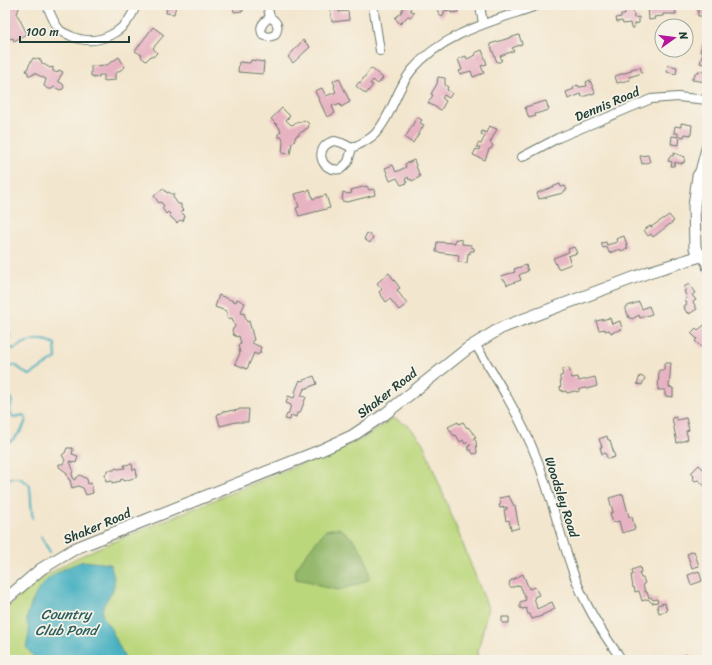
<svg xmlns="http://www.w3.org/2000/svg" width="712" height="665" font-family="Sriracha,sans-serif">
  <rect width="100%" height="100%" fill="#f7f3e8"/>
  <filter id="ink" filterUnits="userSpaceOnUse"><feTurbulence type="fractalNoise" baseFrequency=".025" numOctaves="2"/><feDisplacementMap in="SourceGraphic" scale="8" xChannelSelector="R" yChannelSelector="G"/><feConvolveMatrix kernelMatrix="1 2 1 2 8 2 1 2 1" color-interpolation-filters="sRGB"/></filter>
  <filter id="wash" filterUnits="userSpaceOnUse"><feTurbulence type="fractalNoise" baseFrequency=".012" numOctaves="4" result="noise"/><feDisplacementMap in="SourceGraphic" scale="16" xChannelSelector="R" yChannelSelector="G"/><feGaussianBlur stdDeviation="0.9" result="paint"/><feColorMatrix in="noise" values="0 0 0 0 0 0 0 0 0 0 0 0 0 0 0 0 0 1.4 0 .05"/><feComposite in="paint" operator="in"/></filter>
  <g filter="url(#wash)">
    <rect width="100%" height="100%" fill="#f3e6ce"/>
    <!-- green -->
    <path fill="#bbd77c" stroke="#6d8a58" d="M 393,418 L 409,426 L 423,443 L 488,608 L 476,660 L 5,660 L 5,610 C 35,581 58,566 96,549 L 364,438 Z"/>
    <!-- forest -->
    <path fill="#94b86c" stroke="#5a7a50" d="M 338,528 C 354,535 371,560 369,579 L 359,584 L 338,590 L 324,587 L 308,581 L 296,579 C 296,577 295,575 295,573 C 295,566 320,537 326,530 Z"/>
    <!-- water -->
    <path fill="#42afc0" stroke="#30767a" d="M 83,561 L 110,564 C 112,570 115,578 114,585 C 113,596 102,601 102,613 C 103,620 108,624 111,629 C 116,639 121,650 126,660 L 36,660 L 26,647 C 27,642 29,636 29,632 C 29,626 26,622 27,617 C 28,612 30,609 31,605 C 40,579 59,570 83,561 Z"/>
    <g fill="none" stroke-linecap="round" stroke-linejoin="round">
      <!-- stream -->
      <path stroke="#42afc0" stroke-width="2" d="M 5,329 L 10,336 L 7,344 L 9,347 L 14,349 C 27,340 40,336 55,344 L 56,358 L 30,375 L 27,374 L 15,365 L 5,368
        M 5,385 L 12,402 C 10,408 8,413 14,417 L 23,415 L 26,419 C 23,432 15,438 5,446
        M 5,478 L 19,478 L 29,484 C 32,493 30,507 33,518
        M 41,537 L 50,552"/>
    </g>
    <g id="blocks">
      <!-- building -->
      <path fill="#e7b2c2" d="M 10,5 L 20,5 L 17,14 L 27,34 L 14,41 L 13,38 L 10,39 L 9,37 L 5,39 L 5,28 L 7,25 L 5,15 L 6,15 Z
        M 167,5 L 176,5 L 174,14 L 166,13 Z
        M 233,5 L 243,5 L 243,11 L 234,12 Z
        M 330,5 L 338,5 L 339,12 L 348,11 L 349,20 L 332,22 Z
        M 404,5 L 412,5 L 410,10 L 414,13 L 411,17 L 408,16 L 400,24 L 395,18 L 401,13 Z
        M 436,5 L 457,5 L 458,12 L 451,13 L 450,10 L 444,11 L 444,14 L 442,17 L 439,15 Z
        M 648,5 L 662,5 L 662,6 L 675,5 L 676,14 L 663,14 L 663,16 L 654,17 L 655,19 L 649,20 Z
        M 698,5 L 707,5 L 707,16 L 698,16 Z
        M 633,6 L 634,18 L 639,17 L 639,23 L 634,24 L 634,28 L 631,28 L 630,23 L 623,24 L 622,21 L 617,22 L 616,18 L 621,17 L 621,15 L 625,15 L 624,7 Z
        M 153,27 L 164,35 L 153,48 L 157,53 L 153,57 L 151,56 L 146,61 L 141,57 L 142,55 L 135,51 Z
        M 705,33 L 707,33 L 707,65 L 700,63 L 703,53 L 700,52 Z
        M 519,35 L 522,44 L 512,48 L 514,51 L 500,56 L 502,60 L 500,62 L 497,62 L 490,44 Z
        M 303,40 L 310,47 L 293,63 L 288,57 Z
        M 482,50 L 487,64 L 481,66 L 484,73 L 473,77 L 471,71 L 460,74 L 459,71 L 462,70 L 458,59 L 466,56 L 467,59 L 476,55 L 475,53 Z
        M 119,57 L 125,67 L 115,74 L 115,80 L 104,81 L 104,75 L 99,75 L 99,77 L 93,78 L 93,76 L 91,76 L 91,66 L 107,65 Z
        M 33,58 L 41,60 L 42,63 L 50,68 L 53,67 L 53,71 L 57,73 L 59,70 L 63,72 L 58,81 L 63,84 L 64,87 L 63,89 L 60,90 L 54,87 L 52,89 L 48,89 L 44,86 L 46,79 L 34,73 L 33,75 L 28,75 L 28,72 L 26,71 Z
        M 251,60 L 264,62 L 263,74 L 238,72 L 239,62 L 250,63 Z
        M 668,65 L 677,67 L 676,74 L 667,72 Z
        M 640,67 L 642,73 L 629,77 L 630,80 L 617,83 L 615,76 L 631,71 L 631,69 Z
        M 371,68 L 383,78 L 378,84 L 373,80 L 370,84 L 373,85 L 366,94 L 356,86 L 359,82 L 360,83 Z
        M 698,71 L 707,72 L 707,82 L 692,80 L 692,78 L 694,78 L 695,73 L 698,73 Z
        M 438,77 L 445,78 L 445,85 L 448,87 L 447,90 L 452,93 L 449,98 L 444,95 L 442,98 L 446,101 L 441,110 L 428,103 L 433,95 L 431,94 L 437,84 Z
        M 339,78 L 350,102 L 341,107 L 340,104 L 336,106 L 335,104 L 332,106 L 335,113 L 327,117 L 315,91 L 322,88 L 326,96 L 336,92 L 334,87 L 335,86 L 333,81 Z
        M 590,80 L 595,93 L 582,97 L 581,94 L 568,99 L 566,92 L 574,89 L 573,87 L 578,85 L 579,87 L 587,86 L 586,82 Z
        M 546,101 L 549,110 L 535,114 L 536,116 L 529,118 L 525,107 Z
        M 282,108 L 290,116 L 286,120 L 291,125 L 305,120 L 309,124 L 308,128 L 304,130 L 304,131 L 299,133 L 299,135 L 296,136 L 294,142 L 292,143 L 290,154 L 282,153 L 283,142 L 282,137 L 278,137 L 278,134 L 281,132 L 279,127 L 271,119 Z
        M 417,117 L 422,120 L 420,123 L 424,125 L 413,143 L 405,138 Z
        M 681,123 L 692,125 L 691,135 L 685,134 L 684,137 L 680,136 L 679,145 L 671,144 L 672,136 L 678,137 L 678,133 L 674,133 L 675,126 L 681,127 Z
        M 489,126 L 497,129 L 490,143 L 493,145 L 491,149 L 489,149 L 485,160 L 473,155 L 476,149 L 479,150 L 480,148 L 477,147 L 478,143 L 481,144 L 485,136 L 481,134 L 482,131 L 486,133 Z
        M 674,153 L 685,157 L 684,163 L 682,162 L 682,164 L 675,162 L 674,166 L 671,166 L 672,162 L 668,161 L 670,156 L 673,156 Z
        M 648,155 L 650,162 L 642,164 L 640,156 Z
        M 414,160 L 420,177 L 412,181 L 411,179 L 409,180 L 408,177 L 405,179 L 407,183 L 401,185 L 397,178 L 390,181 L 385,168 L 393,165 L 396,172 L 406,167 L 405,164 Z
        M 560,184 L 561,187 L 565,186 L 567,190 L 563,192 L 563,193 L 539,199 L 537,193 Z
        M 367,186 L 369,190 L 374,189 L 375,195 L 347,202 L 342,201 L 343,192 L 348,194 L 352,193 L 351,190 Z
        M 163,188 L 167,193 L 169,192 L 171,194 L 174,194 L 173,197 L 178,204 L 181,204 L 181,208 L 183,210 L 181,212 L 185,216 L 183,221 L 180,220 L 177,223 L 169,215 L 170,214 L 168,212 L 166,214 L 162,208 L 164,206 L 161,202 L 159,203 L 154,196 Z
        M 310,190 L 313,199 L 326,195 L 330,208 L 299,216 L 296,208 L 299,207 L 295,194 Z
        M 669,215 L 674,221 L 653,237 L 651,234 L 648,236 L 644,230 L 650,226 L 651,227 Z
        M 367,233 L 373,237 L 370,243 L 364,239 Z
        M 624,236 L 628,248 L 621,251 L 620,249 L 609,253 L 607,247 L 603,248 L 601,243 L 606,242 L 607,245 L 617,242 L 616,239 Z
        M 455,239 L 462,240 L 462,244 L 471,245 L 471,247 L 474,248 L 474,251 L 470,251 L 470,254 L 468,253 L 467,263 L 458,262 L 459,255 L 436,252 L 437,242 L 455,243 Z
        M 574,247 L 577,253 L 568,256 L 571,264 L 558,269 L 553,258 L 569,252 L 568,249 Z
        M 526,265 L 528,271 L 519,275 L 521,280 L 507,285 L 505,280 L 502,280 L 501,276 L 515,272 L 514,269 Z
        M 389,273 L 400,288 L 397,290 L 399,293 L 407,304 L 399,310 L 390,299 L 386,302 L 379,292 L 382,289 L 377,283 Z
        M 689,284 L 695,293 L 692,295 L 696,300 L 693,302 L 697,309 L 689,314 L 689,312 L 687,313 L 684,308 L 685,308 L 684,306 L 687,304 L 685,300 L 687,298 L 684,291 L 686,290 L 684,287 Z
        M 219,295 L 236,302 L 237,299 L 245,303 L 241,312 L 242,314 L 244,313 L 247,322 L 249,321 L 254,340 L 252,341 L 252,343 L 261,347 L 260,350 L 261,353 L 259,353 L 258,355 L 254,353 L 247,369 L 235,364 L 240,353 L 238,345 L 241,344 L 239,336 L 236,337 L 235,335 L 234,336 L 232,330 L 235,327 L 232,318 L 228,319 L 226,311 L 215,307 Z
        M 639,302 L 642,309 L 649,306 L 652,314 L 640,318 L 639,315 L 632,319 L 631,318 L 629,318 L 625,307 Z
        M 610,318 L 612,324 L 620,321 L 622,329 L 611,333 L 609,330 L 605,331 L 605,329 L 599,330 L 596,321 Z
        M 707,323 L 707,341 L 704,344 L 705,345 L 702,348 L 695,341 L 697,339 L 691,333 L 696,328 L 698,330 Z
        M 664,363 L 671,363 L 669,387 L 673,388 L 673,397 L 665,396 L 665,390 L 658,390 L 659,370 L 664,370 Z
        M 569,368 L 572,378 L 578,377 L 579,381 L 595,377 L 597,386 L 587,389 L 586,388 L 580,389 L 578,392 L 575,391 L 567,393 L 566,391 L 563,392 L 562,390 L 561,391 L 560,387 L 561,386 L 560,379 L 560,376 L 563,375 L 562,371 L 562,369 Z
        M 314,376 L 317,384 L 304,389 L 301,396 L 306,397 L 300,413 L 297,413 L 296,417 L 291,415 L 290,420 L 285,419 L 287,414 L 288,415 L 291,405 L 286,403 L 288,396 L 294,398 L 296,393 L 295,392 L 300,380 L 301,381 Z
        M 640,376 L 645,378 L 642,385 L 637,384 Z
        M 239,409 L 249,409 L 248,422 L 236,422 L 220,426 L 217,415 L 224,411 L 225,412 L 233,410 L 233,411 L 239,410 Z
        M 676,417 L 677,420 L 686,418 L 689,430 L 686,431 L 688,439 L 686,440 L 677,443 L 672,418 Z
        M 458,422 L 459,424 L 463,422 L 467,428 L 468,427 L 476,437 L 474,438 L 476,441 L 477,453 L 473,454 L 471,450 L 469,450 L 468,446 L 470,446 L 470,444 L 468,442 L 465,444 L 463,440 L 460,442 L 456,435 L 454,436 L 448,427 Z
        M 607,436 L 608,440 L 610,440 L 615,457 L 608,459 L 605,453 L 602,454 L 600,447 L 602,447 L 599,439 Z
        M 67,448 L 72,448 L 73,450 L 72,454 L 78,456 L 76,463 L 70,461 L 73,470 L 72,474 L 74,480 L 80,475 L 87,479 L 88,484 L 91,483 L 93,493 L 86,495 L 83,488 L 78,486 L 72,488 L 70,480 L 69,480 L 66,472 L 59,467 L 59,464 L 63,464 L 65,460 L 62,455 L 65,453 Z
        M 132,464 L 133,470 L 136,469 L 137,477 L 124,481 L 123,479 L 120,480 L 121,481 L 112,483 L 112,481 L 106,482 L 105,474 L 107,473 L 107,470 L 114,470 L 116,468 L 118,469 L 125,468 L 124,465 Z
        M 699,465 L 707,473 L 707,488 L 698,480 L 695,481 L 693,479 L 694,476 L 691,473 Z
        M 623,494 L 629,517 L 632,517 L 635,529 L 622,533 L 619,521 L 613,523 L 610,513 L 613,512 L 609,498 Z
        M 509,496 L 514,506 L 515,506 L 519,528 L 511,530 L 509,520 L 506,521 L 504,510 L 507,509 L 507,507 L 500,508 L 499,505 L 501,504 L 499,498 Z
        M 694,551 L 699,566 L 692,568 L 687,554 Z
        M 640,567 L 641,572 L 639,573 L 641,578 L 643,578 L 645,583 L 643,584 L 645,592 L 647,592 L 649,598 L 651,597 L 653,600 L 657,599 L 658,602 L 652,603 L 648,599 L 642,601 L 639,591 L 635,592 L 634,587 L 633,588 L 631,575 L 633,575 L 632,570 Z
        M 699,571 L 702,581 L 691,585 L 688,575 Z
        M 523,574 L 529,589 L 535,587 L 539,595 L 534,597 L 537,609 L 552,602 L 555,609 L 542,615 L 542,616 L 532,619 L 530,614 L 528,614 L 526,608 L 523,609 L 520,608 L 520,602 L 526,600 L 520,585 L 513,587 L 510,587 L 509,584 L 510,581 Z
        M 665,603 L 667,611 L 659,613 L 657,605 Z
        M 502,617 L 509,617 L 509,623 L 502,623 Z
        M 687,654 L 689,659 L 692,657 L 693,660 L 676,660 Z"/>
    </g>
  </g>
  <g filter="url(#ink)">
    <use href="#blocks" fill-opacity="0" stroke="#69786a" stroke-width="1"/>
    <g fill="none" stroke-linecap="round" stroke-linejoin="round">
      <!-- minor casing -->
      <g stroke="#69786a" stroke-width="10">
        <path id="minor" d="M 47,5 C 50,13 54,24 60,30 C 63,33 67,34 71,36 C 98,48 127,32 136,5
          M 267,5 L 270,17 C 277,22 280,26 275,35 L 269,37 L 263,35 C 258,26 264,22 270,17
          M 373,5 L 380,51
          M 480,5 L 483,24
          M 335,141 L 342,143 L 352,148 L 348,162 L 341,169 C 318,173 314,144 335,141 Z
          M 352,148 C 360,144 369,140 375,134 C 392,116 396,89 412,70 C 444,32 495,21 539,5
          M 522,157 L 558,138 L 651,99 L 678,97 L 707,100
          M 699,173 L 707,143
          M 700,255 L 706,263 L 707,268
          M 475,344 C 498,381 521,418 537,459 C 551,496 560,535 573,572 C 584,604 602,633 622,660"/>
      </g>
      <!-- major casing -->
      <g stroke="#69786a" stroke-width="13">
        <path id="major" d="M 700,255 L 695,248 L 694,206 L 698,176 L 707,164
          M 5,600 L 41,569 L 76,548 L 319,451 L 352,436 L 385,414 L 467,349 L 501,328 L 649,272 L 707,254"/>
      </g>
      <!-- minor -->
      <use href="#minor" stroke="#fff" stroke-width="8"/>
      <!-- major -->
      <use href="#major" stroke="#fff" stroke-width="11"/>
    </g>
  </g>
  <g text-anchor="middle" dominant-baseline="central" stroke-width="3.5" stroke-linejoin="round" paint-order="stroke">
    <!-- street labels -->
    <g font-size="13" fill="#1f3d34" stroke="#f7f3e8">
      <text transform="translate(607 104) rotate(-23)">Dennis Road</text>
      <text transform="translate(387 393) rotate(-38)">Shaker Road</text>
      <text transform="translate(562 497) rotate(72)">Woodsley Road</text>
      <text transform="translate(97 526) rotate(-23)">Shaker Road</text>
    </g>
    <!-- water labels -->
    <g font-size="14" font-style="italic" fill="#2a5f5e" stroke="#f7f3e8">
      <text x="66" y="614">Country<tspan x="66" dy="16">Club Pond</tspan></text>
    </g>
  </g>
  <!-- margin -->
  <rect width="712" height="665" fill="none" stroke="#f7f3e8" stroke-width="20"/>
  <!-- north arrow -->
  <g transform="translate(674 38) rotate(76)"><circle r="19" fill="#f7f3e8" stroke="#a1aaa0"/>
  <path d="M0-3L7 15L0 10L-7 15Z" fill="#b5179e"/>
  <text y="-6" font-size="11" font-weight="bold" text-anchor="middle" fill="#1f3d34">N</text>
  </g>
  <!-- scale -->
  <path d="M20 36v6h109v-6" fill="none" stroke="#1f3d34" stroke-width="2"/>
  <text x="26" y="36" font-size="12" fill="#1f3d34" stroke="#f7f3e8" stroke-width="3" paint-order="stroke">100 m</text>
</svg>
